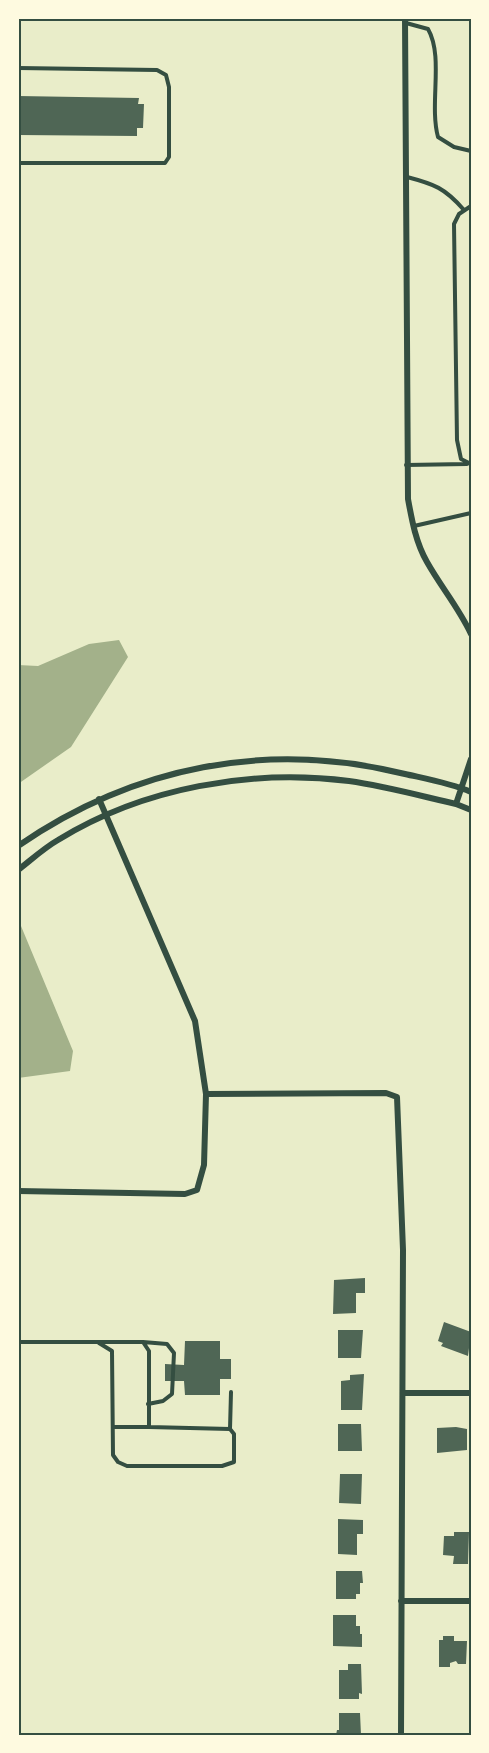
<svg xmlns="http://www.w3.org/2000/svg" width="489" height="1753" font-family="Cabin,sans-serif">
  <rect width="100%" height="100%" fill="#e9edc9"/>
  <!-- water -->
  <path fill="#a3b18a" d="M 119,640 L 128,657 L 71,747 L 18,784 L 18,665 L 38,666 L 89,644 Z
    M 21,926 L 73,1051 L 70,1071 L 18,1078 L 18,927 Z"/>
  <!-- building -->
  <path fill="#4f6655" d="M 18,96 L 139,98 L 138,104 L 144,104 L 143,128 L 137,128 L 137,136 L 18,135 Z
    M 365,1278 L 365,1293 L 356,1293 L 356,1313 L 333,1314 L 334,1280 Z
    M 444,1322 L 471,1332 L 468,1356 L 441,1346 L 443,1343 L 438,1341 Z
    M 338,1330 L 363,1330 L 361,1358 L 338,1358 Z
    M 185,1341 L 220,1341 L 220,1359 L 231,1359 L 231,1379 L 220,1379 L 220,1395 L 185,1395 L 184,1381 L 165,1381 L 165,1364 L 184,1365 Z
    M 364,1374 L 362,1410 L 341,1410 L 341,1381 L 350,1380 L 350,1375 Z
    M 338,1424 L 361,1424 L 362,1451 L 338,1451 Z
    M 456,1427 L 467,1429 L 467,1450 L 437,1453 L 437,1428 Z
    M 340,1474 L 362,1474 L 361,1504 L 339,1503 Z
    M 338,1519 L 363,1520 L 363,1534 L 357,1534 L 357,1555 L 338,1554 Z
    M 454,1532 L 469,1532 L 468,1564 L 453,1564 L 454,1556 L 443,1555 L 444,1536 L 454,1536 Z
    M 336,1571 L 362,1571 L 363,1583 L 360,1583 L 360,1594 L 356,1594 L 356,1599 L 336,1599 Z
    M 333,1615 L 356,1615 L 356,1626 L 360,1626 L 360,1634 L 362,1634 L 362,1647 L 333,1646 Z
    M 443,1636 L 454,1636 L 454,1641 L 467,1641 L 466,1664 L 458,1664 L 456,1661 L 450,1663 L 450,1667 L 439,1667 L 439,1640 L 443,1640 Z
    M 348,1664 L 361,1664 L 362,1694 L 359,1693 L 359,1699 L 339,1699 L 339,1670 L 348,1670 Z
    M 339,1713 L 360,1713 L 361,1735 L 336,1735 L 337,1730 L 339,1730 Z"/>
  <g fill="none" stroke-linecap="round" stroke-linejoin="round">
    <!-- service -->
    <path stroke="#344e41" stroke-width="4" d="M 406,23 L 428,29 C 444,57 429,104 438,137 L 454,147 L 471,151
      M 18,68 L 157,70 L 166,75 L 169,87 L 169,157 L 165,163 L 18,163
      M 407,177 C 434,184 445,188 464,210
      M 471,206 L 459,214 L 454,224 L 457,440 L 461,459 L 471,464
      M 406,465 L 467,464
      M 414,526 L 471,513
      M 18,1342 L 143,1342 L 149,1351 L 149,1427 L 230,1429 L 234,1434 L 234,1462 L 222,1466 L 127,1466 L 118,1462 L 113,1455 L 112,1351 L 99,1343
      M 143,1342 L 167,1344 L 174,1353 L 172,1394 L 163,1401 L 148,1404
      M 113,1427 L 149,1427
      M 230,1429 L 231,1392"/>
    <!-- minor -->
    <path stroke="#344e41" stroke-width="6" d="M 405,18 L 408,499 C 412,521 416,543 427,562 C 441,587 459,608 471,634
      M 456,804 L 471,759
      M 18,846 C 134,766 267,740 405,774 C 427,779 450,783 471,792
      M 18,870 C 31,860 44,848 58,840 C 144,787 251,769 349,781 C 385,786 421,796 456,804 L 471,810
      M 206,1094 L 386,1093 L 397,1097 L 403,1250 L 401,1735
      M 18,1191 L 185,1194 L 197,1190 L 204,1165 L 206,1094 L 195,1021 L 99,799
      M 403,1393 L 471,1393
      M 401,1601 L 471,1601"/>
  </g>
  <!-- border -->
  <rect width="489" height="1753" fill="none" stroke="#fefae0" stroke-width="39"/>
  <rect x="20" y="20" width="450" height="1714" fill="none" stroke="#344e41" stroke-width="2"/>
</svg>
